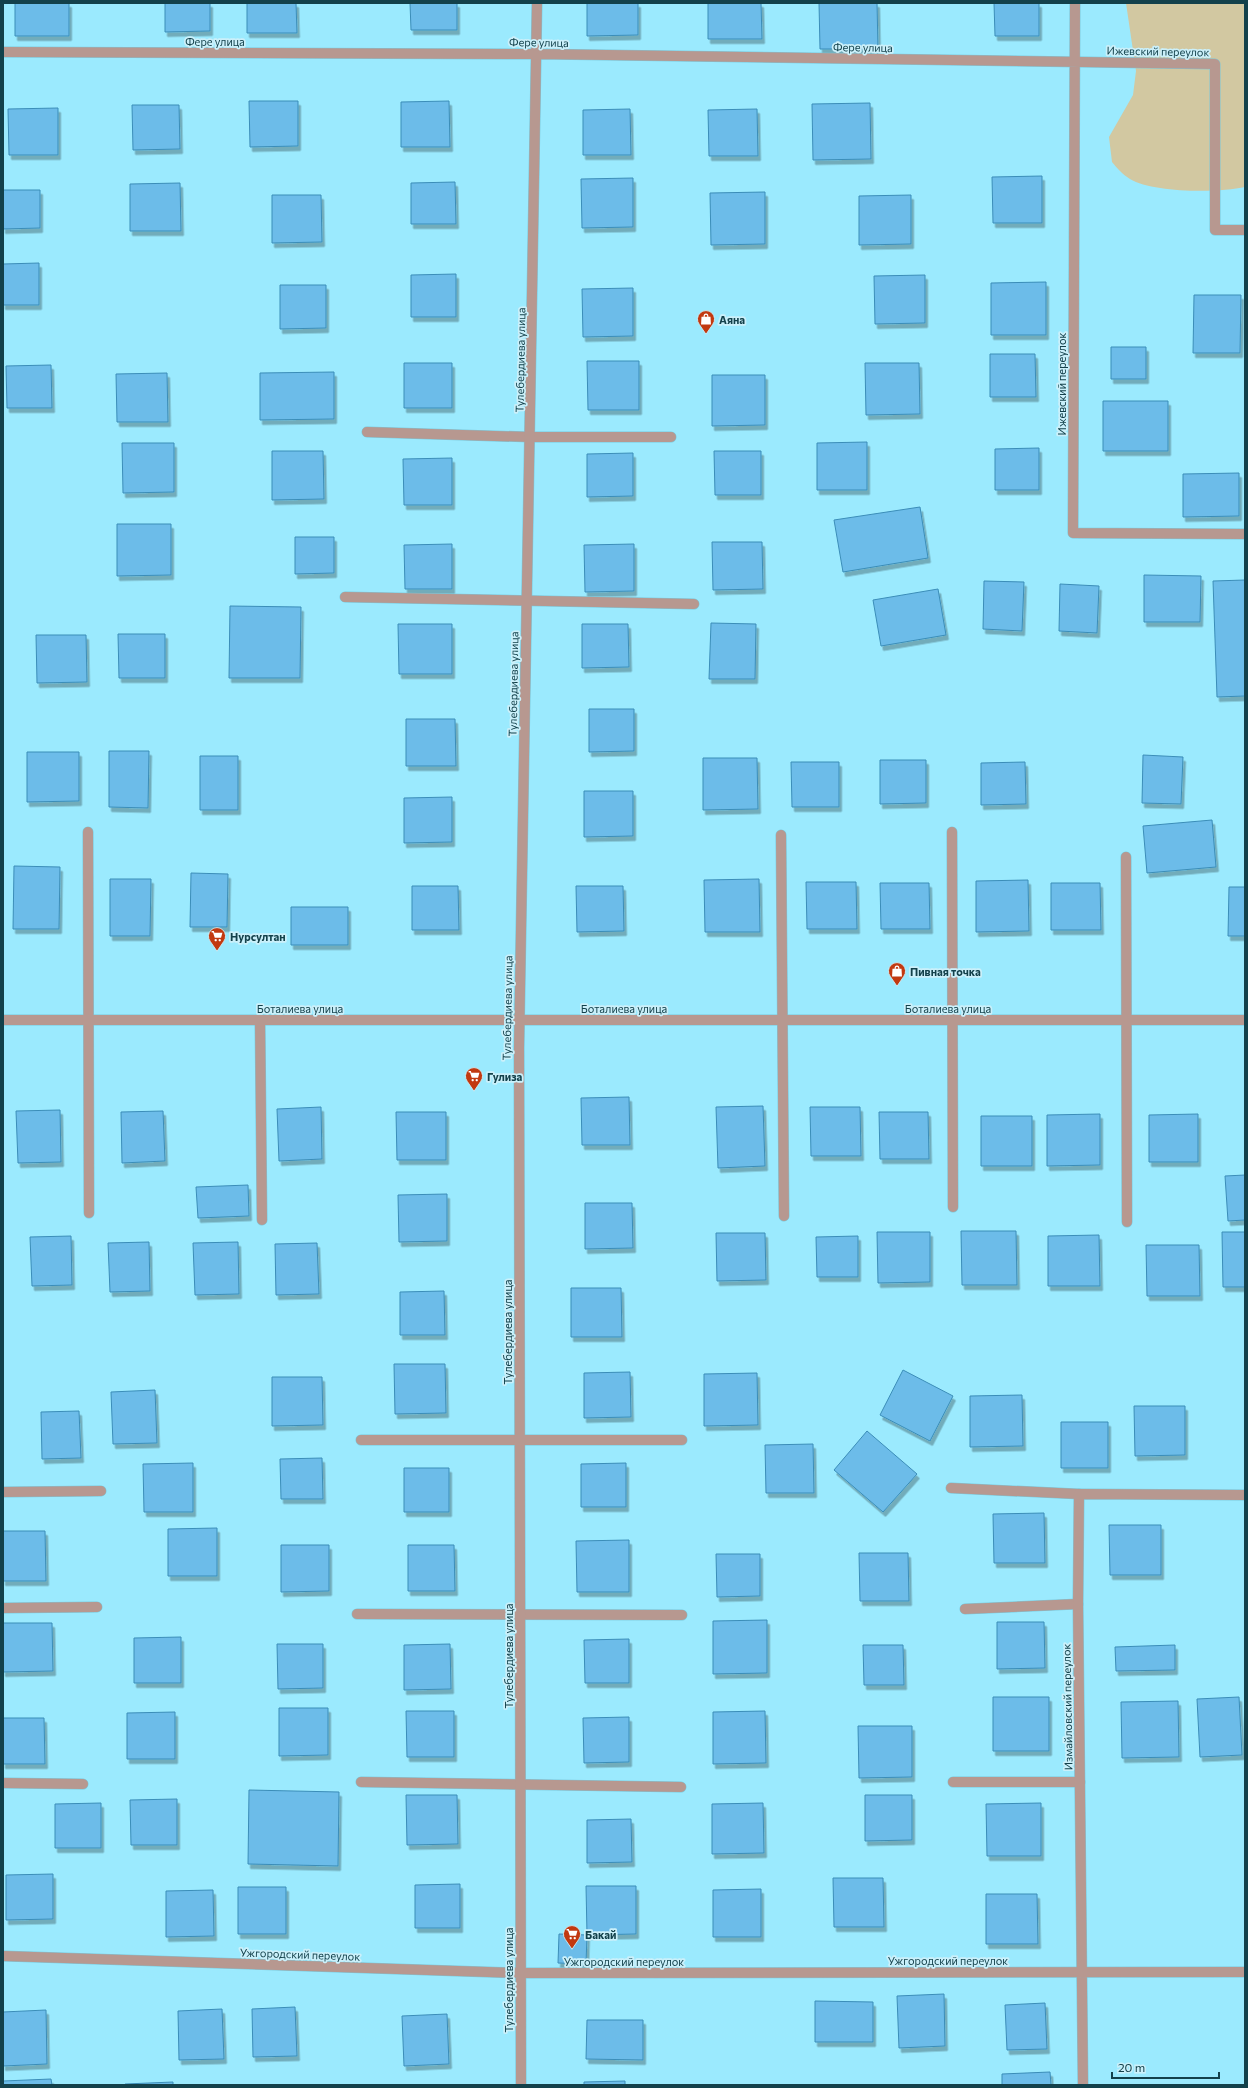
<svg xmlns="http://www.w3.org/2000/svg" width="1248" height="2088" font-family="Commissioner,sans-serif">
  <defs>
    <filter id="shadow"><feDropShadow dx="2.5" dy="4.5" stdDeviation="0" flood-color="#0004"/></filter>
  </defs>
  <rect width="100%" height="100%" fill="#9beafe"/>
  <!-- green -->
  <path fill="#d2c8a1" d="M 1126,3 L 1245,3 L 1245,187 C 1219,193 1153,193 1130,179 C 1123,175 1117,168 1112,162 L 1109,137 L 1133,95 L 1136,71 Z"/>
  <!-- building -->
  <path fill="#6cbce9" stroke="#3b8db8" filter="url(#shadow)" d="M 15,3 L 69,3 L 69,36 L 15,36 Z
    M 165,3 L 210,3 L 210,31 L 165,32 Z
    M 247,3 L 296,3 L 297,33 L 247,33 Z
    M 410,3 L 457,3 L 457,30 L 411,30 Z
    M 587,3 L 638,3 L 638,35 L 587,36 Z
    M 708,3 L 761,3 L 762,39 L 708,39 Z
    M 819,3 L 877,3 L 878,49 L 820,49 Z
    M 994,3 L 1039,3 L 1039,36 L 995,36 Z
    M 249,101 L 298,101 L 298,146 L 250,147 Z
    M 449,101 L 450,147 L 401,147 L 401,102 Z
    M 870,103 L 871,159 L 813,160 L 812,104 Z
    M 132,105 L 179,105 L 180,149 L 133,150 Z
    M 58,108 L 58,155 L 9,155 L 8,109 Z
    M 630,109 L 631,155 L 583,155 L 583,110 Z
    M 757,109 L 758,156 L 709,156 L 708,110 Z
    M 1042,176 L 1042,223 L 993,223 L 992,177 Z
    M 633,178 L 633,227 L 582,228 L 581,179 Z
    M 455,182 L 456,224 L 411,224 L 411,183 Z
    M 180,183 L 181,231 L 130,231 L 130,184 Z
    M 3,190 L 40,190 L 40,228 L 3,229 Z
    M 765,192 L 765,244 L 711,245 L 710,193 Z
    M 272,195 L 321,195 L 322,242 L 272,243 Z
    M 911,195 L 911,244 L 859,245 L 859,196 Z
    M 39,263 L 39,305 L 3,305 L 3,264 Z
    M 456,274 L 456,317 L 411,317 L 411,275 Z
    M 925,275 L 925,323 L 875,324 L 874,276 Z
    M 1046,282 L 1046,335 L 991,335 L 991,283 Z
    M 280,285 L 326,285 L 326,328 L 280,329 Z
    M 633,288 L 633,336 L 583,337 L 582,289 Z
    M 1194,295 L 1241,295 L 1240,353 L 1193,353 Z
    M 1111,347 L 1146,347 L 1146,379 L 1111,379 Z
    M 990,354 L 1035,354 L 1036,397 L 990,397 Z
    M 587,361 L 639,361 L 639,410 L 588,410 Z
    M 404,363 L 452,363 L 452,408 L 404,408 Z
    M 865,363 L 919,363 L 920,414 L 866,415 Z
    M 51,365 L 52,408 L 7,408 L 6,366 Z
    M 334,372 L 334,419 L 260,420 L 260,373 Z
    M 167,373 L 168,422 L 117,422 L 116,374 Z
    M 712,375 L 765,375 L 765,425 L 712,426 Z
    M 1103,401 L 1168,401 L 1168,451 L 1103,451 Z
    M 867,442 L 867,490 L 817,490 L 817,443 Z
    M 122,443 L 174,443 L 174,492 L 123,493 Z
    M 1039,448 L 1039,490 L 995,490 L 995,449 Z
    M 272,451 L 323,451 L 324,499 L 272,500 Z
    M 714,451 L 761,451 L 761,495 L 715,495 Z
    M 633,453 L 633,496 L 587,497 L 587,454 Z
    M 452,458 L 452,505 L 404,505 L 403,459 Z
    M 1239,473 L 1239,516 L 1183,517 L 1183,474 Z
    M 920,507 L 928,558 L 843,572 L 834,520 Z
    M 117,524 L 171,524 L 171,575 L 117,576 Z
    M 295,537 L 334,537 L 334,573 L 295,574 Z
    M 712,542 L 762,542 L 763,589 L 713,590 Z
    M 452,544 L 452,589 L 405,589 L 404,545 Z
    M 634,544 L 634,591 L 585,592 L 584,545 Z
    M 1144,575 L 1201,576 L 1200,622 L 1144,622 Z
    M 1245,580 L 1245,696 L 1217,697 L 1213,581 Z
    M 984,581 L 1024,582 L 1022,631 L 983,629 Z
    M 1060,584 L 1099,586 L 1097,633 L 1059,631 Z
    M 938,589 L 946,635 L 881,646 L 873,600 Z
    M 230,606 L 301,607 L 300,678 L 229,678 Z
    M 711,623 L 756,624 L 755,679 L 709,679 Z
    M 398,624 L 452,624 L 452,674 L 399,674 Z
    M 582,624 L 628,624 L 629,667 L 582,668 Z
    M 118,634 L 165,634 L 165,678 L 119,678 Z
    M 36,635 L 86,635 L 87,682 L 37,683 Z
    M 589,709 L 634,709 L 634,751 L 589,752 Z
    M 406,719 L 455,719 L 456,766 L 406,766 Z
    M 109,751 L 149,751 L 148,808 L 109,807 Z
    M 27,752 L 79,752 L 79,801 L 27,802 Z
    M 1143,755 L 1183,757 L 1181,804 L 1142,803 Z
    M 200,756 L 238,756 L 238,810 L 200,810 Z
    M 703,758 L 757,758 L 758,809 L 703,810 Z
    M 880,760 L 926,760 L 926,803 L 880,804 Z
    M 791,762 L 839,762 L 839,807 L 792,807 Z
    M 1025,762 L 1026,804 L 981,805 L 981,763 Z
    M 584,791 L 633,791 L 633,836 L 584,837 Z
    M 452,797 L 452,842 L 404,843 L 404,798 Z
    M 1212,820 L 1216,867 L 1147,873 L 1143,826 Z
    M 14,866 L 60,867 L 59,929 L 13,929 Z
    M 191,873 L 228,874 L 227,927 L 190,927 Z
    M 110,879 L 151,879 L 150,936 L 110,936 Z
    M 759,879 L 760,932 L 705,932 L 704,880 Z
    M 1028,880 L 1029,931 L 976,932 L 976,881 Z
    M 806,882 L 856,882 L 857,929 L 807,929 Z
    M 880,883 L 929,883 L 930,929 L 881,929 Z
    M 1051,883 L 1100,883 L 1101,930 L 1051,930 Z
    M 412,886 L 458,886 L 459,930 L 412,930 Z
    M 576,886 L 623,886 L 624,931 L 577,932 Z
    M 1229,887 L 1245,887 L 1245,936 L 1228,936 Z
    M 291,907 L 348,907 L 348,945 L 291,945 Z
    M 629,1097 L 630,1145 L 582,1145 L 581,1098 Z
    M 763,1106 L 765,1166 L 718,1168 L 716,1107 Z
    M 321,1107 L 322,1159 L 279,1161 L 277,1109 Z
    M 810,1107 L 860,1107 L 861,1156 L 811,1156 Z
    M 60,1110 L 61,1162 L 18,1163 L 16,1111 Z
    M 163,1111 L 165,1161 L 122,1163 L 121,1112 Z
    M 396,1112 L 446,1112 L 446,1160 L 397,1160 Z
    M 879,1112 L 928,1112 L 929,1159 L 880,1159 Z
    M 1100,1114 L 1100,1165 L 1047,1166 L 1047,1115 Z
    M 1198,1114 L 1198,1162 L 1149,1162 L 1149,1115 Z
    M 981,1116 L 1032,1116 L 1032,1166 L 981,1166 Z
    M 1245,1175 L 1245,1220 L 1228,1221 L 1225,1176 Z
    M 248,1185 L 249,1216 L 198,1218 L 196,1187 Z
    M 447,1194 L 447,1241 L 399,1242 L 398,1195 Z
    M 585,1203 L 632,1203 L 633,1248 L 585,1249 Z
    M 961,1231 L 1016,1231 L 1017,1285 L 962,1285 Z
    M 877,1232 L 930,1232 L 930,1282 L 878,1283 Z
    M 1222,1232 L 1245,1232 L 1245,1287 L 1223,1287 Z
    M 716,1233 L 765,1233 L 766,1280 L 717,1281 Z
    M 1099,1235 L 1100,1286 L 1048,1286 L 1048,1236 Z
    M 71,1236 L 72,1285 L 32,1286 L 30,1237 Z
    M 858,1236 L 858,1277 L 817,1277 L 816,1237 Z
    M 149,1242 L 150,1291 L 110,1292 L 108,1243 Z
    M 238,1242 L 239,1294 L 195,1295 L 193,1243 Z
    M 317,1243 L 319,1294 L 276,1295 L 275,1244 Z
    M 1146,1245 L 1199,1245 L 1200,1296 L 1147,1296 Z
    M 571,1288 L 621,1288 L 622,1337 L 571,1337 Z
    M 444,1291 L 445,1335 L 400,1335 L 400,1292 Z
    M 394,1364 L 445,1364 L 446,1413 L 395,1414 Z
    M 903,1370 L 953,1396 L 930,1441 L 880,1415 Z
    M 630,1372 L 631,1417 L 584,1418 L 584,1373 Z
    M 757,1373 L 758,1425 L 704,1426 L 704,1374 Z
    M 272,1377 L 322,1377 L 323,1425 L 272,1426 Z
    M 155,1390 L 157,1443 L 113,1444 L 111,1392 Z
    M 1022,1395 L 1023,1446 L 970,1447 L 970,1396 Z
    M 1134,1406 L 1185,1406 L 1185,1455 L 1135,1456 Z
    M 79,1411 L 81,1458 L 42,1459 L 41,1412 Z
    M 1061,1422 L 1108,1422 L 1108,1468 L 1061,1468 Z
    M 867,1431 L 917,1474 L 883,1512 L 834,1470 Z
    M 813,1444 L 814,1493 L 766,1493 L 765,1445 Z
    M 322,1458 L 323,1499 L 281,1499 L 280,1459 Z
    M 193,1463 L 193,1512 L 144,1512 L 143,1464 Z
    M 626,1463 L 626,1507 L 581,1507 L 581,1464 Z
    M 404,1468 L 449,1468 L 449,1512 L 404,1512 Z
    M 1044,1513 L 1045,1563 L 994,1563 L 993,1514 Z
    M 1109,1525 L 1161,1525 L 1161,1575 L 1110,1575 Z
    M 217,1528 L 217,1576 L 168,1576 L 168,1529 Z
    M 3,1531 L 45,1531 L 46,1581 L 3,1581 Z
    M 629,1540 L 629,1592 L 577,1592 L 576,1541 Z
    M 281,1545 L 329,1545 L 329,1591 L 281,1592 Z
    M 408,1545 L 454,1545 L 455,1591 L 408,1591 Z
    M 859,1553 L 908,1553 L 909,1601 L 860,1601 Z
    M 716,1554 L 760,1554 L 760,1596 L 717,1597 Z
    M 767,1620 L 767,1673 L 713,1674 L 713,1621 Z
    M 997,1622 L 1044,1622 L 1045,1668 L 997,1669 Z
    M 3,1623 L 52,1623 L 53,1671 L 3,1672 Z
    M 181,1637 L 181,1683 L 134,1683 L 134,1638 Z
    M 629,1639 L 629,1683 L 585,1683 L 584,1640 Z
    M 277,1644 L 323,1644 L 323,1688 L 278,1689 Z
    M 450,1644 L 451,1689 L 404,1690 L 404,1645 Z
    M 863,1645 L 903,1645 L 904,1685 L 864,1685 Z
    M 1175,1645 L 1175,1670 L 1116,1671 L 1115,1647 Z
    M 993,1697 L 1049,1697 L 1049,1751 L 993,1751 Z
    M 1239,1697 L 1242,1755 L 1200,1757 L 1197,1699 Z
    M 1178,1701 L 1179,1757 L 1122,1758 L 1121,1702 Z
    M 279,1708 L 328,1708 L 328,1755 L 279,1756 Z
    M 406,1711 L 454,1711 L 454,1757 L 407,1757 Z
    M 765,1711 L 766,1763 L 713,1764 L 713,1712 Z
    M 175,1712 L 175,1759 L 127,1759 L 127,1713 Z
    M 629,1717 L 629,1762 L 584,1763 L 583,1718 Z
    M 3,1718 L 44,1718 L 45,1764 L 3,1764 Z
    M 858,1726 L 912,1726 L 912,1777 L 859,1778 Z
    M 249,1790 L 339,1792 L 338,1866 L 248,1864 Z
    M 406,1795 L 457,1795 L 458,1844 L 407,1845 Z
    M 865,1795 L 912,1795 L 912,1840 L 865,1841 Z
    M 177,1799 L 177,1845 L 131,1845 L 130,1800 Z
    M 101,1803 L 101,1848 L 55,1848 L 55,1804 Z
    M 763,1803 L 764,1853 L 712,1854 L 712,1804 Z
    M 1041,1803 L 1041,1856 L 987,1856 L 986,1804 Z
    M 631,1819 L 632,1862 L 587,1863 L 587,1820 Z
    M 53,1874 L 53,1919 L 6,1920 L 6,1875 Z
    M 833,1878 L 883,1878 L 884,1927 L 834,1927 Z
    M 460,1884 L 460,1928 L 415,1928 L 415,1885 Z
    M 586,1886 L 636,1886 L 636,1934 L 587,1935 Z
    M 238,1887 L 286,1887 L 286,1934 L 238,1934 Z
    M 761,1889 L 761,1937 L 713,1937 L 713,1890 Z
    M 213,1890 L 214,1936 L 166,1937 L 166,1891 Z
    M 986,1894 L 1037,1894 L 1038,1944 L 986,1944 Z
    M 559,1934 L 587,1935 L 586,1964 L 558,1963 Z
    M 944,1994 L 945,2046 L 899,2048 L 897,1996 Z
    M 815,2001 L 873,2002 L 873,2042 L 815,2042 Z
    M 1045,2003 L 1047,2049 L 1007,2050 L 1005,2005 Z
    M 295,2007 L 297,2056 L 253,2057 L 252,2009 Z
    M 222,2009 L 224,2059 L 179,2060 L 178,2011 Z
    M 46,2010 L 47,2064 L 3,2066 L 3,2012 Z
    M 447,2014 L 449,2064 L 404,2066 L 402,2016 Z
    M 587,2020 L 643,2020 L 643,2060 L 586,2059 Z
    M 1050,2072 L 1051,2085 L 1002,2085 L 1002,2074 Z
    M 51,2079 L 52,2085 L 3,2085 L 3,2081 Z
    M 625,2081 L 625,2085 L 584,2085 L 584,2082 Z
    M 173,2082 L 173,2085 L 125,2085 L 125,2084 Z"/>
  <g fill="none" stroke-linecap="round" stroke-linejoin="round">
    <!-- service casing -->
    <g stroke="#7dc5d7" stroke-width="11">
      <path id="service" d="M 367,432 L 530,437 L 671,437
        M 345,597 L 694,604
        M 88,832 L 89,1213
        M 952,832 L 953,1207
        M 781,835 L 784,1216
        M 1126,857 L 1127,1222
        M 260,1020 L 262,1220
        M 361,1440 L 682,1440
        M 951,1488 L 1079,1494
        M 3,1492 L 101,1491
        M 3,1608 L 97,1607
        M 965,1609 L 1078,1604
        M 357,1614 L 682,1615
        M 361,1782 L 681,1787
        M 953,1782 L 1080,1782
        M 3,1783 L 83,1784"/>
    </g>
    <!-- minor casing -->
    <g stroke="#7dc5d7" stroke-width="11">
      <path id="minor" d="M 1075,3 L 1073,533 L 1245,534
        M 3,52 L 537,54 L 1215,64 L 1215,230 L 1245,230
        M 3,1956 L 520,1973 L 1245,1972
        M 521,2085 L 519,1047 L 537,3
        M 1083,2085 L 1078,1604 L 1079,1494 L 1245,1495"/>
    </g>
    <!-- tertiary casing -->
    <g stroke="#7dc5d7" stroke-width="11">
      <path id="tertiary" d="M 3,1020 L 1245,1020"/>
    </g>
    <!-- service -->
    <use href="#service" stroke="#b79890" stroke-width="10"/>
    <!-- minor -->
    <use href="#minor" stroke="#b79890" stroke-width="10"/>
    <!-- tertiary -->
    <use href="#tertiary" stroke="#b79890" stroke-width="10"/>
  </g>
  <!-- icons -->
  <defs>
    <g id="shop-pin" transform="scale(0.9)"><path d="M0 17L-7.5 6A9.5 9.5 0 1 1 7.5 6Z" fill="#c23910" stroke="#cbf0fa"/><path d="M-5-2.5h2.3a2.7 3.5 0 0 1 5.4 0H5L5.5 6h-11ZM-1.5-2.5h3a1.5 2.3 0 0 0-3 0Z" fill="#fff"/></g>
    <g id="supermarket-pin" transform="scale(0.9)"><path d="M0 17L-7.5 6A9.5 9.5 0 1 1 7.5 6Z" fill="#c23910" stroke="#cbf0fa"/><path d="M-6-5.5h2.5l.6 2H6L4.5 2H-2.5L-4.4-4H-6ZM-1.5 3.2a1.3 1.3 0 1 0 .1 0ZM3 3.2a1.3 1.3 0 1 0 .1 0Z" fill="#fff"/></g>
  </defs>
  <g fill-rule="evenodd">
    <use href="#shop-pin" x="706" y="319"/>
    <use href="#supermarket-pin" x="217" y="936"/>
    <use href="#shop-pin" x="897" y="971"/>
    <use href="#supermarket-pin" x="474" y="1076"/>
    <use href="#supermarket-pin" x="572" y="1934"/>
  </g>
  <g text-anchor="middle" dominant-baseline="central" stroke-width="3.5" stroke-linejoin="round" paint-order="stroke">
    <!-- street labels -->
    <g font-size="11" fill="#13414b" stroke="#cbf0fa">
      <text x="215" y="41">Фере улица</text>
      <text transform="translate(539 42) rotate(1)">Фере улица</text>
      <text transform="translate(863 47) rotate(1)">Фере улица</text>
      <text transform="translate(1158 51) rotate(1)">Ижевский переулок</text>
      <text transform="translate(520 360) rotate(-89)">Тулебердиева улица</text>
      <text transform="translate(1061 384) rotate(-90)">Ижевский переулок</text>
      <text transform="translate(513 684) rotate(-89)">Тулебердиева улица</text>
      <text x="300" y="1008">Боталиева улица</text>
      <text transform="translate(507 1008) rotate(-89)">Тулебердиева улица</text>
      <text x="624" y="1008">Боталиева улица</text>
      <text x="948" y="1008">Боталиева улица</text>
      <text transform="translate(507 1332) rotate(-90)">Тулебердиева улица</text>
      <text transform="translate(508 1656) rotate(-90)">Тулебердиева улица</text>
      <text transform="translate(1067 1707) rotate(-91)">Измайловский переулок</text>
      <text transform="translate(300 1954) rotate(2)">Ужгородский переулок</text>
      <text x="948" y="1960">Ужгородский переулок</text>
      <text x="624" y="1961">Ужгородский переулок</text>
      <text transform="translate(508 1980) rotate(-90)">Тулебердиева улица</text>
    </g>
    <!-- poi labels -->
    <g font-size="11" font-weight="bold" fill="#13414b" stroke="#cbf0fa" text-anchor="start">
      <text x="719" y="319">Аяна</text>
      <text x="230" y="936">Нурсултан</text>
      <text x="910" y="971">Пивная точка</text>
      <text x="487" y="1076">Гулиза</text>
      <text x="585" y="1934">Бакай</text>
    </g>
  </g>
  <!-- border -->
  <rect width="1248" height="2088" fill="none" stroke="#13414b" stroke-width="8"/>
  <!-- scale -->
  <path d="M1112 2072v6h107v-6" fill="none" stroke="#13414b" stroke-width="2"/>
  <text x="1118" y="2072" font-size="12" fill="#13414b" stroke="#cbf0fa" stroke-width="3" paint-order="stroke">20 m</text>
</svg>
